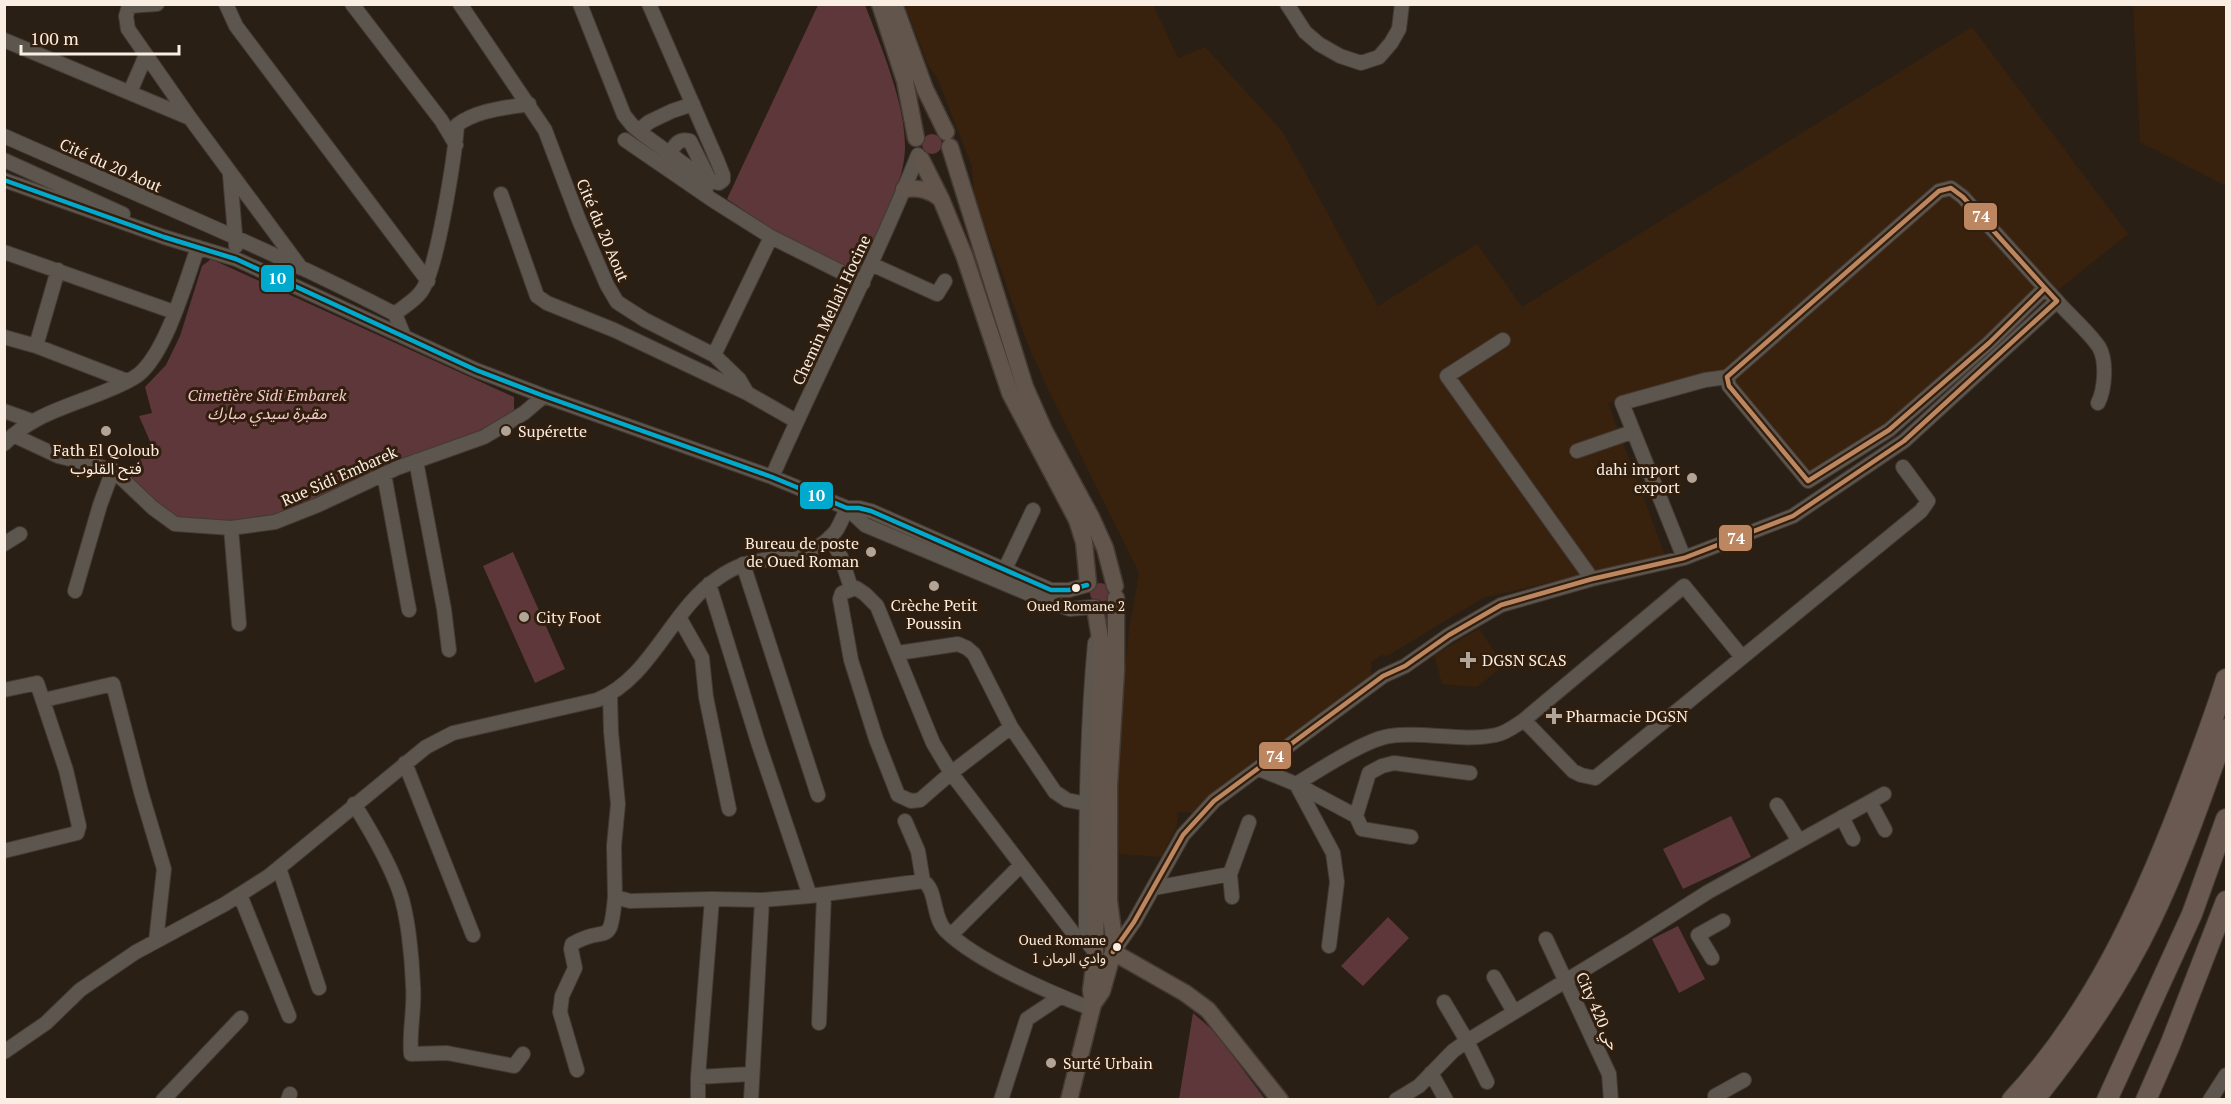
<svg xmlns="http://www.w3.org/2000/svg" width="2231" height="1104" font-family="'PT Serif','Noto Sans Arabic',serif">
  <rect width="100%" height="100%" fill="#291f15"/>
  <!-- built -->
  <path fill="#39220d" d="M 905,5 L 1153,5 L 1178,58 L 1205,47 L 1283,132 L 1378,306 L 1477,244 L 1522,307 L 1972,27 L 2128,234 L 1810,489 L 1712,373 L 1608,403 L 1665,555 L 1483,598 L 1389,655 L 1382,655 L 1371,662 L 1371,679 L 1243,771 L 1194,813 L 1178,812 L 1177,826 L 1161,857 L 1119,854 L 1117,750 L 1129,630 L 1139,573 L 1045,383 L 1027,342 L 974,196 L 972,167 L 938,80 L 927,63 Z
    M 2133,5 L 2226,5 L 2226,186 L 2140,142 Z
    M 1479,629 L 1504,665 L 1477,687 L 1442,684 L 1434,655 Z"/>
  <!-- green -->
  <path fill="#5d373a" d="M 818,5 L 865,5 C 881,47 906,104 905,149 C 904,186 874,239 858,273 L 783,237 L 727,199 Z
    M922 144a10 10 0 1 1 20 0a10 10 0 1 1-20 0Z
    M 211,259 L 514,397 L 514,411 L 469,437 L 391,463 L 361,480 L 278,519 L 252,522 L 198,522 L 174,516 L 148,498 L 128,474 L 152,446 L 139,416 L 152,413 L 145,387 L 166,365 L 180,336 L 202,266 Z
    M 513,552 L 565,669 L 535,683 L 483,566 Z
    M1090 593a10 10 0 1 1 20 0a10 10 0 1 1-20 0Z
    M 1731,816 L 1751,857 L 1683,889 L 1663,849 Z
    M 1388,917 L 1409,938 L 1363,986 L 1341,966 Z
    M 1678,926 L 1705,979 L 1679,993 L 1652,939 Z
    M 1193,1013 L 1215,1032 L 1265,1099 L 1179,1099 Z"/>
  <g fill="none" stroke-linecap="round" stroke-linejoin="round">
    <!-- minor casing -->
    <g stroke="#433a34" stroke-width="16">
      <path id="minor" d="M 157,4 L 129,6 L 126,16 L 128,29 L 190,118 L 301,268
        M 226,4 L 236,26 L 428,281
        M 352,4 L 441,120 L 456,145
        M 460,4 L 545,130 L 579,220 L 607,285 L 617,302 L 645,320 L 714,355 L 739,379 L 747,393 L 796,421
        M 580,4 L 624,115 L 632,125 L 644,135
        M 649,4 L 717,160 L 723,175 L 723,180 L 719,183 L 710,181 L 690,141 C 679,138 675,144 670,154
        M 1287,4 L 1305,32 L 1319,44 L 1340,56 L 1361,63 L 1379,57 L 1391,43 L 1399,29 L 1402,4
        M 4,40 L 190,118
        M 130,92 L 146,55
        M 693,104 L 672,111 L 649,122 L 643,127 L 644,135 L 692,170 L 706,192
        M 4,136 C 135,194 268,248 395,314 L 404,336
        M 625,140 L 711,199 L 771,237 L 863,283
        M 4,160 L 123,214
        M 230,175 L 236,246
        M 4,180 L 164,237 L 236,259 L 476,370 L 544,396 L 772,477 L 847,508 L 859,508 L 871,511 L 1051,590 L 1069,590 L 1087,585
        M 501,194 L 537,296 L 547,303 L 614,330 L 747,393
        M 4,252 L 174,312
        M 871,264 L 937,294 L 945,281
        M 2057,301 C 2070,316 2088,331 2099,347 C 2107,361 2105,389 2098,403
        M 395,314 C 403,307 414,301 420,293 C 437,275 455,153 457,125 C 477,110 505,108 529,104
        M 4,337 L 36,346 L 127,381
        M 1503,340 L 1447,376 L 1592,579
        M 36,346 L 58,270
        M 714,355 L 771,237
        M 4,411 L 32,421
        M 13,435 L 58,456 L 113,470 L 153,508 L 175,524 L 231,528 L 275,522 L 318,505 L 397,468 L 484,437 L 524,413 L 544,396
        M 4,444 C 30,416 66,407 101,393 C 113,388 127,383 138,375 C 166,353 186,281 198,247
        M 1577,451 L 1632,432
        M 416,461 L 444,609 L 449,650
        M 384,474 L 409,610
        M 772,477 C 819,369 874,265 918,155
        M 847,508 L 865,525 L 1046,601 L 1070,609 L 1092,607
        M 231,528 L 239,624
        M 830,537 L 841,557 L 851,588
        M 4,544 L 20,534
        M 1684,558 L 1622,403 L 1705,380 L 1727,377
        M 743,564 L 818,795
        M 1005,569 L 1033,510
        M 709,584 L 758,742 L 810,896
        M 75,591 L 100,505 L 113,470
        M 679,617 L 702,658 L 706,697 L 729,809
        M 898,653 L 958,644 L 967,648 L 974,654 L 1011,727 L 1055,792 L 1067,800 L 1087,804
        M 4,690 L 37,683 L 66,770 L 79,826 L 77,833 L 4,851
        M 610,694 L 611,732 L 618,804 L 614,846 L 615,897 L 630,901 L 712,899
        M 44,700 L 113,684 L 141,792 L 164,869 L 156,941
        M 1524,720 L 1573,771 L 1581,775 L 1595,778 L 1921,511 L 1928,501 L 1903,467
        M 1011,727 L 951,773 L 920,800 L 911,801 L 898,795 L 876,739 L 851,660 L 840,599 L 842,593 L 856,588 L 865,594 L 877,606 L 933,743 L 951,773 L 1074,934 L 1087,941
        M 405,763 L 473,935
        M 1259,769 L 1296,784 L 1356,816
        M 1870,802 L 1885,830
        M 354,804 C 371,831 388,860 399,890 C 408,914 412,958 413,985 C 415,1008 409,1031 411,1054 L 447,1053 L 514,1066 L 523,1054
        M 1777,805 L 1799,841
        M 1842,817 L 1853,839
        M 905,821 L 918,851 L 923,881
        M 1411,837 L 1362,829 L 1356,816 L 1369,773 L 1382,766 L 1394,763 L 1470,773
        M 279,868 L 319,988
        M 1154,888 L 1230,874
        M 240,895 L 289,1016
        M 1232,897 L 1230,874 L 1249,822
        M 951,935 L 1021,865
        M 1546,939 L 1609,1074 L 1611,1100
        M 1090,946 L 1086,933 C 1086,837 1086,739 1095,643 L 1097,641
        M 1329,946 L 1337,882 L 1333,853 L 1296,784 C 1318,771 1366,739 1390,736 C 1424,731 1461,742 1496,735 C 1506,733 1515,726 1524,720 L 1684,586 L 1742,657
        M 1113,952 L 1134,922 L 1183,835 L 1214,801 L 1383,676 L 1405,666 L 1449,635 L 1501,605 L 1592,579 L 1684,558 L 1793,516 L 1904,441 L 2057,301 L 2045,288 L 1963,197 L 1951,188 L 1939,191 L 1727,377 L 1729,386 L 1808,481 L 1889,430 L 1989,343 L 2045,288
        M 1712,958 L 1698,935 L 1723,921
        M 1494,977 L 1514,1012
        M 1444,1002 L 1467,1041 L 1487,1082
        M 819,1023 L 824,895
        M 4,1052 L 46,1023 L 80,990 L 136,952 L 225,904 L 269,876 L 426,747 L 453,733 L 597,700 C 651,679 671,609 718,578 C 725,573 734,568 742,565 C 774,554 811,562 835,532 C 840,526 843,516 847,508
        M 577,1070 L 560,1012 L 562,996 L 575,968 L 571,949 L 572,944 C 607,923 610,951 615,897
        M 1431,1073 L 1446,1100
        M 698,1077 L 751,1074
        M 1715,1096 L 1744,1080
        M 163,1100 L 241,1018
        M 288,1100 L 290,1094
        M 698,1100 L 698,1077 L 712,899 L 762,900 L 810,896 L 923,881 C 937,889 932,916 945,930 C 976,961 1051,993 1092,1009
        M 751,1100 L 762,900
        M 1001,1100 L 1027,1019 L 1060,997
        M 1396,1100 L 1419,1086 L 1453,1051 L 1467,1041 L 1631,941 L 1708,892 L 1884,794
        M 2210,1100 L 2226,1075"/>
    </g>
    <!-- major casing -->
    <g stroke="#433a34" stroke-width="19">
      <path id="major" d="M 880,4 L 905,81 L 916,138
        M 894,4 L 925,89 L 946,132
        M 950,147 L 1025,387 L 1044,430 L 1091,517 L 1105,548 L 1115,586
        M 921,159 L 941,199 L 964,255 L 1010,393 L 1077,520 L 1084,542 L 1088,583
        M 904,189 C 919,187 930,190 941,199
        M 1113,952 L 1185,993 L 1208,1010 L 1280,1100
        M 1093,1004 L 1091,990 L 1095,959 L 1098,767 L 1102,650 L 1095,608
        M 1069,1100 L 1093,1004 L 1102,991 L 1113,952 L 1114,939 L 1109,901 L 1109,786 L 1116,671 L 1116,598"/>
    </g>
    <!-- highway casing -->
    <g stroke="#433a34" stroke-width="22">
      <path id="highway" d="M 2012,1100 C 2091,1016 2140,910 2181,804 C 2197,762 2213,721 2226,679
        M 2034,1100 C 2079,1044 2120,985 2151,920 C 2181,858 2203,793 2226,729
        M 2107,1100 L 2192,914 L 2226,819
        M 2146,1100 L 2170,1045 L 2226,901"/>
    </g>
    <!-- minor -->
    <use href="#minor" stroke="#5d564e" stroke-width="14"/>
    <!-- major -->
    <use href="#major" stroke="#62554c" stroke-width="16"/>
    <!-- highway -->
    <use href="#highway" stroke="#6a5950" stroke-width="20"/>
    <!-- bus-1 casing -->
    <g stroke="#311e0d" stroke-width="9">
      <path id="bus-1" d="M 4,180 L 164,237 L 236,259 L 476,370 L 544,396 L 772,477 L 847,508 L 859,508 L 871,511 L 1051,590 L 1069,590 L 1087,585"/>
    </g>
    <!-- bus-2 casing -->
    <g stroke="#311e0d" stroke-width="9">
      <path id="bus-2" d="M 1113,952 L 1134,922 L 1183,835 L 1214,801 L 1383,676 L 1405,666 L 1449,635 L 1501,605 L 1592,579 L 1684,558 L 1793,516 L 1904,441 L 2057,301 L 2045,288 L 1963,197 L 1951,188 L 1939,191 L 1727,377 L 1729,386 L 1808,481 L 1889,430 L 1989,343 L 2045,288"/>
    </g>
    <!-- bus-1 -->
    <use href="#bus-1" stroke="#00a9ce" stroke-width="4.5"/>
    <!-- bus-2 -->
    <use href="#bus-2" stroke="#bb8660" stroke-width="4.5"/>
  </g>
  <!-- markers -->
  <g fill="#b1a59a" stroke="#311e0d" stroke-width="2">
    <circle cx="106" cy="431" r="6"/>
    <circle cx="506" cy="431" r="6"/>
    <circle cx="1692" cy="478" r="6"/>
    <circle cx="871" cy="552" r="6"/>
    <circle cx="934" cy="586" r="6"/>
    <circle cx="524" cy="617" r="6"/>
    <path d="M1465 651h6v6h6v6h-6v6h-6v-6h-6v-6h6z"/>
    <path d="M1551 707h6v6h6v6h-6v6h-6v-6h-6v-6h6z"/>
    <circle cx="1051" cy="1063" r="6"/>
  </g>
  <g fill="#faede2" stroke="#311e0d" stroke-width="2">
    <circle cx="1076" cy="588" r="5"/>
    <circle cx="1117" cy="947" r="5"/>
  </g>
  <g text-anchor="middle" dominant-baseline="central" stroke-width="6" stroke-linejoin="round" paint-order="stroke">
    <!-- bus labels -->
    <g font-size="14" fill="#faede2" stroke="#311e0d">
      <text x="1076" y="605">Oued Romane 2</text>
      <text x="1106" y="939" text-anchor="end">Oued Romane<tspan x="1106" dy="18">1 وادي الرمان</tspan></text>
    </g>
    <!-- street labels -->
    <g font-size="16" fill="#faede2" stroke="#311e0d">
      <text transform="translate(111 165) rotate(24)">Cité du 20 Aout</text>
      <text transform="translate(603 230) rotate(67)">Cité du 20 Aout</text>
      <text transform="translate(831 310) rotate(-65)">Chemin Mellali Hocine</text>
      <text transform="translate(339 476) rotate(-24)">Rue Sidi Embarek</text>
      <text transform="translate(1598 1011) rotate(66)">City 420 حي</text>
    </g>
    <!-- park labels -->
    <g font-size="16" font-style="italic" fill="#f5cace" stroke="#311e0d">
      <text x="267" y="395">Cimetière Sidi Embarek<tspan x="267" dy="18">مقبرة سيدي مبارك</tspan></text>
    </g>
    <!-- poi labels -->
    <g font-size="16" fill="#faede2" stroke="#311e0d" text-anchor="start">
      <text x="518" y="431">Supérette</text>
      <text x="106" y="450" text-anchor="middle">Fath El Qoloub<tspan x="106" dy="18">فتح القلوب</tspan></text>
      <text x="1680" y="469" text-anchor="end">dahi import<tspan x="1680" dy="18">export</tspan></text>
      <text x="859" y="543" text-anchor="end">Bureau de poste<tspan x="859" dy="18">de Oued Roman</tspan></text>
      <text x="934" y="605" text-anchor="middle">Crèche Petit<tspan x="934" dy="18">Poussin</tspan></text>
      <text x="536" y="617">City Foot</text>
      <text x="1482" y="660">DGSN SCAS</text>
      <text x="1566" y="716">Pharmacie DGSN</text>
      <text x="1063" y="1063">Surté Urbain</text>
    </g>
  </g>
  <g stroke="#311e0d" stroke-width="2">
    <rect x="1963" y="202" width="35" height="29" rx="6" fill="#bb8660"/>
    <rect x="260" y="264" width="35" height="29" rx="6" fill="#00a9ce"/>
    <rect x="799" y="481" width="35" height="29" rx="6" fill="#00a9ce"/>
    <rect x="1718" y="524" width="35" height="28" rx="6" fill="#bb8660"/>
    <rect x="1258" y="741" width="34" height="29" rx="6" fill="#bb8660"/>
  </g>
  <g font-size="16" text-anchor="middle" font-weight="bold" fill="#fff">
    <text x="1981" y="222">74</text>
    <text x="277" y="284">10</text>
    <text x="816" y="501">10</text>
    <text x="1736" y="544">74</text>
    <text x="1275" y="762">74</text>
  </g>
  <!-- border -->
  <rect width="2231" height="1104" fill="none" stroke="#faede2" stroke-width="12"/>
  <!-- scale -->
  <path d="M21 45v9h158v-9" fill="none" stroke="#faede2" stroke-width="3"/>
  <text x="30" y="45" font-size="18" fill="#faede2" stroke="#311e0d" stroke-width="4.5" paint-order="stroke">100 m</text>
</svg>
